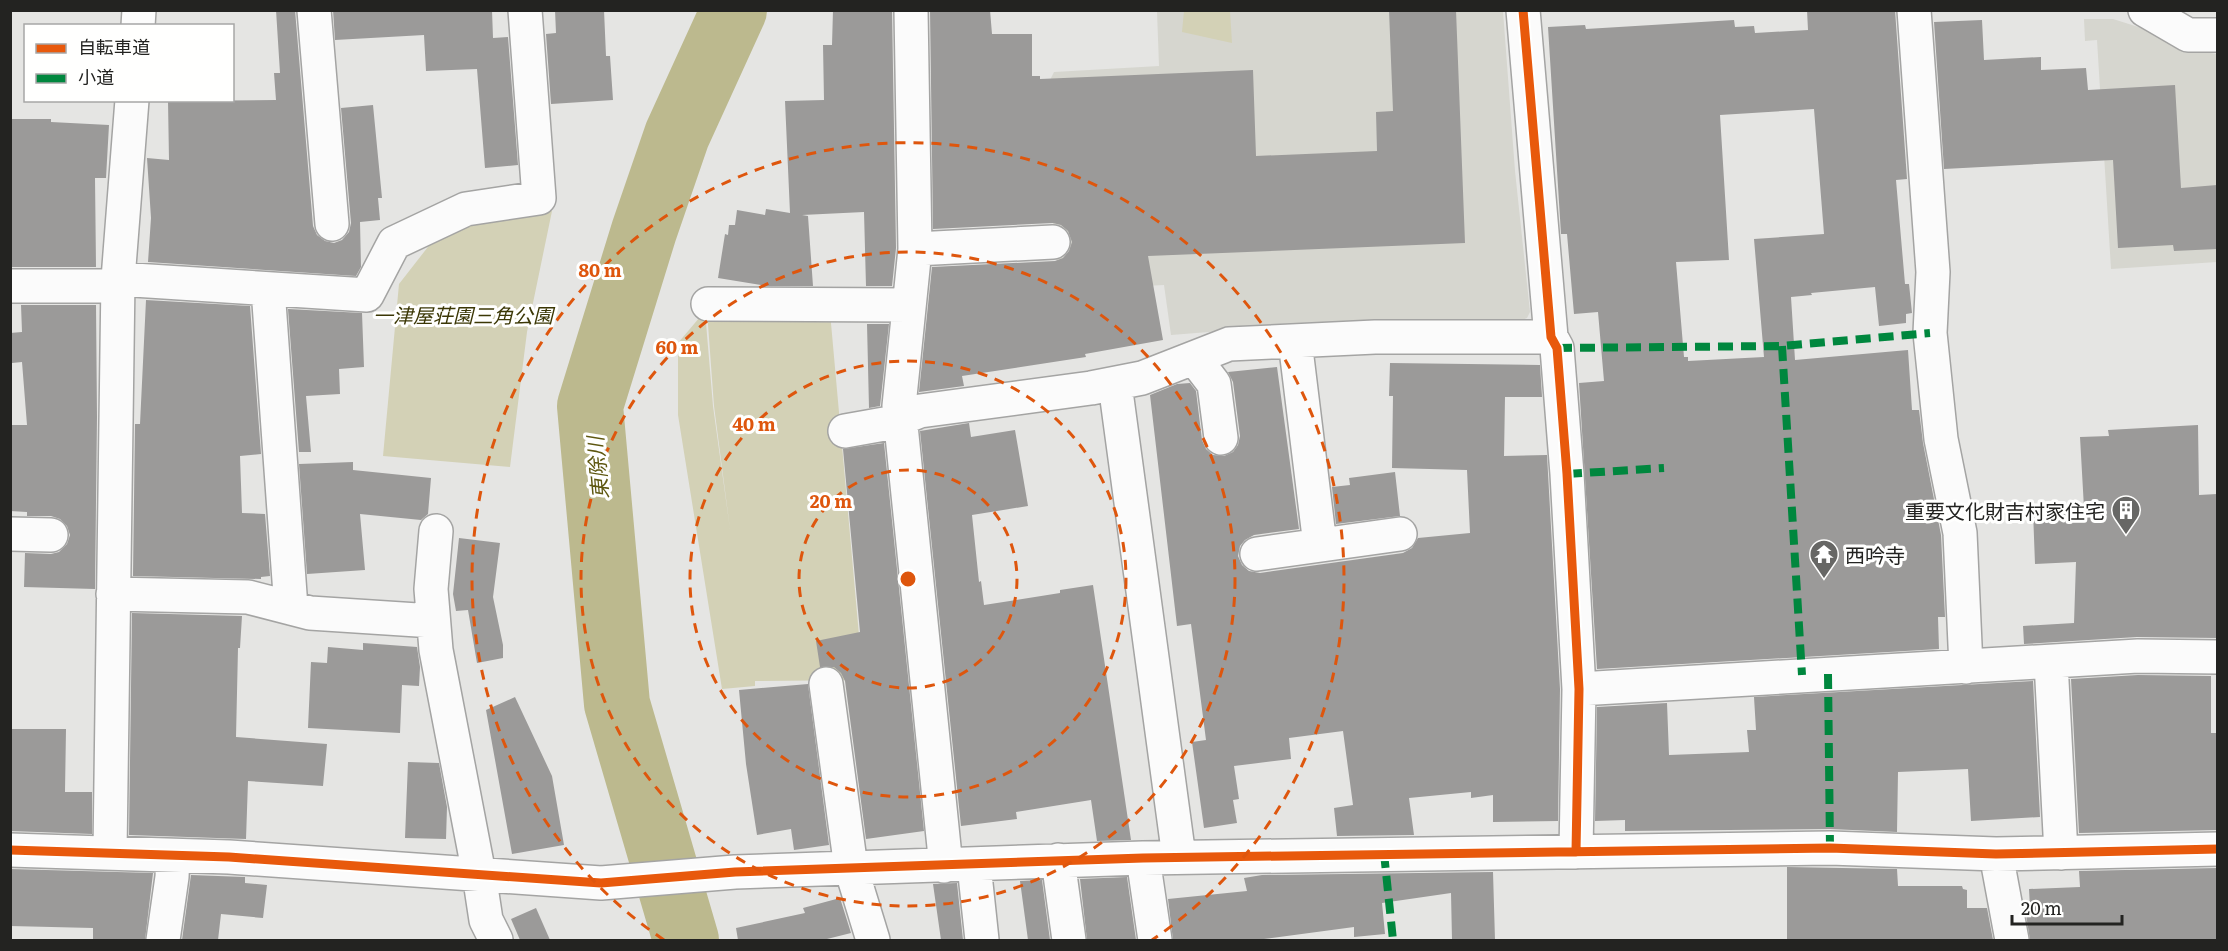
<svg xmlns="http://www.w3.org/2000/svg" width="2228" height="951" font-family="Literata,'Noto Sans JP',serif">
  <rect width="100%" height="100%" fill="#e5e5e3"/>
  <!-- built -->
  <path fill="#d6d6cf" d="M 1157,11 L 1503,11 L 1515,171 L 1530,312 L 1527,318 L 1522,320 L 1259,328 L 1171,335 L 1164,285 L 1143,286 L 1057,266 L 1048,174 L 1050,80 L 1054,72 L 1159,66 Z
    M 2084,19 L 2113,19 L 2151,31 L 2173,47 L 2217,54 L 2217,262 L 2111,269 L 2097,40 L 2085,41 Z"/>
  <!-- green -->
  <path fill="#d3d1b6" d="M 1184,11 L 1230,11 L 1232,43 L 1182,32 Z
    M 552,211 L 527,332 L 510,467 L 383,456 L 399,284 L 431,243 L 475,220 Z
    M 705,311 L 713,406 L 730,529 L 714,406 L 707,311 L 830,312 L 863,680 L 755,681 L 755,686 L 722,689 L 678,415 L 678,343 Z"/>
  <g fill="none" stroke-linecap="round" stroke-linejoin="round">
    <!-- river -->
    <path stroke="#bcb98e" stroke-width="66" d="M 686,940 L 617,704 L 590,406 L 644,231 L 677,135 L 734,10"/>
  </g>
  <!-- building -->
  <path fill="#9b9a99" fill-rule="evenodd" d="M 276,10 L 295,10 L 313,226 L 317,235 L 325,241 L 334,243 L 342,240 L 349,232 L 351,223 L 341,108 L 373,105 L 382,198 L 378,198 L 380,220 L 360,222 L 361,267 L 356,276 L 148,262 L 151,218 L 147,158 L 169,160 L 168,101 L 276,100 L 274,73 L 280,73 Z
    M 333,10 L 492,10 L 493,38 L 508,37 L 518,165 L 485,168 L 477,69 L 426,71 L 424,35 L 335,40 Z
    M 555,10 L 604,10 L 606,56 L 610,56 L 613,100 L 551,104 L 546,34 L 556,33 Z
    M 833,10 L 892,10 L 896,248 L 892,286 L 866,286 L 864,212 L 802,215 L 808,216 L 813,286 L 767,286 L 718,278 L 725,234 L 728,235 L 729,225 L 735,225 L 737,210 L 765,215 L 766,209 L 790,213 L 785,101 L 824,100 L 823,45 L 832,45 Z
    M 930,10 L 990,10 L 992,34 L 1032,34 L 1032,76 L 1040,76 L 1040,79 L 1253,70 L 1256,156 L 1377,151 L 1376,112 L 1393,111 L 1389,10 L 1456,10 L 1465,243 L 1148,256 L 1163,340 L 1085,354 L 1086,357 L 962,376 L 964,386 L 919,392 L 932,267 L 1055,261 L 1063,258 L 1069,251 L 1072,242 L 1068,231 L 1061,225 L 1053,223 L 933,229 Z
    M 1807,10 L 1895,10 L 1907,179 L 1896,180 L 1905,284 L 1909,284 L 1912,313 L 1906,314 L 1906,323 L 1879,326 L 1875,287 L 1811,293 L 1812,295 L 1791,297 L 1795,360 L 1908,350 L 1912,410 L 1919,410 L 1923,443 L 1941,535 L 1945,617 L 1938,617 L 1939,649 L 1597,669 L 1579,383 L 1604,381 L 1598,312 L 1574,314 L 1567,234 L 1561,234 L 1548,27 L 1585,25 L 1586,29 L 1734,20 L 1735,27 L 1754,26 L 1755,33 L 1808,30 ZM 1814,109 L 1824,234 L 1754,239 L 1764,357 L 1688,361 L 1688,357 L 1684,357 L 1676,262 L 1729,260 L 1720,115 Z
    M 1982,20 L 1984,60 L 2041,57 L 2041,70 L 2086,68 L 2088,90 L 2175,85 L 2181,188 L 2217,185 L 2217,249 L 2174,251 L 2173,245 L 2118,248 L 2113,160 L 1944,169 L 1934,22 Z
    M 10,119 L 51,119 L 51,122 L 109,125 L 106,178 L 95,178 L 96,267 L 10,267 Z
    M 146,300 L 250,306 L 261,454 L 240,456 L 242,513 L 265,514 L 270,576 L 261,577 L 261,579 L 133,576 L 135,424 L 140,424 Z
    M 21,305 L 96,305 L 97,417 L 95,589 L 24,587 L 25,553 L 51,554 L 59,552 L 67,544 L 70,535 L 67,526 L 60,519 L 51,516 L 27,516 L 27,512 L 10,511 L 10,425 L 27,425 L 22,362 L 12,363 L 10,333 L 22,332 Z
    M 288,309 L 362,313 L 364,367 L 339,369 L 340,394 L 306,396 L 311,452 L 299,452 Z
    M 867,324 L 889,324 L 880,406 L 869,408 Z
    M 1390,363 L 1540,365 L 1542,397 L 1505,397 L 1504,456 L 1547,455 L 1560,689 L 1558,821 L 1493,822 L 1493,795 L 1471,798 L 1471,792 L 1409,798 L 1414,835 L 1337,836 L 1334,808 L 1353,805 L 1343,731 L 1289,738 L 1291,759 L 1234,766 L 1239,799 L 1233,800 L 1237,823 L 1204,828 L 1192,742 L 1206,740 L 1191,624 L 1177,626 L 1150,395 L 1177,384 L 1190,383 L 1196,391 L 1202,440 L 1206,449 L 1213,455 L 1224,456 L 1233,452 L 1238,445 L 1240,436 L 1233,382 L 1228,372 L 1277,367 L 1299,529 L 1254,535 L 1245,540 L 1240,546 L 1238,556 L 1242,565 L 1249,571 L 1260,573 L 1403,553 L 1412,548 L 1418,538 L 1470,533 L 1467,470 L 1392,468 L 1393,396 L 1389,396 Z
    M 969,423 L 971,437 L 1015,430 L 1028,506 L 972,515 L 979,582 L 981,581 L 984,605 L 1060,593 L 1060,590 L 1093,585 L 1131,840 L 1097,841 L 1091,800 L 1016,812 L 1017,819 L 961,826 L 920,431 Z
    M 2198,425 L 2199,495 L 2217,494 L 2217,638 L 2137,637 L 2024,644 L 2023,626 L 2074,623 L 2076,562 L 2035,564 L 2033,511 L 2084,508 L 2080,437 L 2109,436 L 2108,430 Z
    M 884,443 L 924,831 L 866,839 L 845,681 L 841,673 L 834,667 L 820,667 L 816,641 L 860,632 L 843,449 Z
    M 353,462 L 353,470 L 431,478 L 428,514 L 421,520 L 360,514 L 365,570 L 307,574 L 299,464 Z
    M 1395,472 L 1400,516 L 1336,524 L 1332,487 L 1350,485 L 1349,478 Z
    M 459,538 L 500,543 L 493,597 L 503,645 L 503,658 L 477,663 L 468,610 L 456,611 L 453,594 Z
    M 132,613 L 242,616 L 240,648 L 238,648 L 236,737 L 327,744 L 323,786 L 248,781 L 246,839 L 129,835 Z
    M 363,643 L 417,647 L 420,667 L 419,686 L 402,685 L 400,733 L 308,728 L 311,662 L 327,663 L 328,647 L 363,650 Z
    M 2138,675 L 2211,676 L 2211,733 L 2217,733 L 2217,830 L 2079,833 L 2071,679 Z
    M 2033,681 L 2040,817 L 1971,821 L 1968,769 L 1898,772 L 1897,832 L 1830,829 L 1625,831 L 1625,820 L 1595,821 L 1597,707 L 1667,703 L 1669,755 L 1749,752 L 1747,730 L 1756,730 L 1754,697 Z
    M 808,684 L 829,845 L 794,850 L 791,829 L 757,835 L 746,764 L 739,690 Z
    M 515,697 L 552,776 L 564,845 L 512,854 L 486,710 Z
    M 10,729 L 66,729 L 65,792 L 92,792 L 92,834 L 10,831 Z
    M 408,762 L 439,763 L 447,807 L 446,839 L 405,838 Z
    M 1787,867 L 1897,869 L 1898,886 L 1962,886 L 1963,889 L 1967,890 L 1967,908 L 1987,908 L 1993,940 L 1787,940 Z
    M 2217,868 L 2217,940 L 2030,940 L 2025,908 L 2030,908 L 2029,889 L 2080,887 L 2079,871 Z
    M 10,869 L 153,873 L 145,940 L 93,940 L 93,928 L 10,926 Z
    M 1493,872 L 1495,940 L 1452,940 L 1451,893 L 1382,903 L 1385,934 L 1354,937 L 1354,927 L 1256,940 L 1173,940 L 1168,899 L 1247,891 L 1244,878 L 1262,875 Z
    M 191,875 L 245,877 L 245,883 L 267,885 L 263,918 L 221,914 L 218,940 L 182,940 Z
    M 1127,877 L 1136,940 L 1087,940 L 1080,879 Z
    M 1042,880 L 1050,940 L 1028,940 L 1020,881 Z
    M 957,883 L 963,940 L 941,940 L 933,884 Z
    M 840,898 L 851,933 L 823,940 L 738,940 L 736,928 L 805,913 L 803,908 Z
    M 536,908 L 550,940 L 520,940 L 511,919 Z"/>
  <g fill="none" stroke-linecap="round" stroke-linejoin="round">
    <!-- minor casing -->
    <g stroke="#a4a4a3" stroke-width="36">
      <path id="minor" d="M 314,10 L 332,224
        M 911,10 L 915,249 L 899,406 L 944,847 L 944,866
        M 1523,10 L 1551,337 L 1557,348 L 1567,474 L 1579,689 L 1576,852
        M 1914,10 L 1933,272 L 1930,333 L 1941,439 L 1960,533 L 1966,667
        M 2145,10 L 2188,35 L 2218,35
        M 138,26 L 139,10
        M 915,249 L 1053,242
        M 118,279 L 367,295 L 394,243 L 466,209 L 539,198 L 525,10
        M 10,286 L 118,286
        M 268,289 L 291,608
        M 708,304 L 909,305
        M 1295,341 L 1320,545
        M 1195,359 L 1214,384 L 1221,438
        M 1115,384 L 1179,857
        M 845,431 L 890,423 L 920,411 L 1091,388 L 1142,378 L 1229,344 L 1375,337 L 1551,337
        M 436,531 L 431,589 L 436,650 L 479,874 L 486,920 L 496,940
        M 10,534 L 51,535
        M 1257,554 L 1400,534
        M 113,594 L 248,597 L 310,613 L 433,621
        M 2051,662 L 2061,853
        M 826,684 L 851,868 L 873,940
        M 1579,689 L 2138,656 L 2218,657
        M 10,850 L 229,857 L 601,883 L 735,872 L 1143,858 L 1830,848 L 1996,854 L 2218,849
        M 110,852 L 118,279 L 132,100
        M 1996,854 L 2012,940
        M 1143,858 L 1155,940
        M 1058,860 L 1069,940
        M 974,865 L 982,940
        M 163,940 L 172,877 L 173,857"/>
    </g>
    <!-- minor -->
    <use href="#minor" stroke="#fbfbfb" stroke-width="33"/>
    <!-- quiet -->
    <path stroke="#00873e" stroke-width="8" stroke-dasharray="15 8" stroke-linecap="butt" d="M 1782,346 L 1802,675
      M 1557,348 L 1782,346 L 1930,333
      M 1567,474 L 1664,468
      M 1828,674 L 1830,848
      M 1384,853 L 1393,940"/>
    <!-- cycleway casing -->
    <g stroke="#fffffe" stroke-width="13">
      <path id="cycleway" d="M 1523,10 L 1551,337 L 1557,348 L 1567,474 L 1579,689 L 1576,852
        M 10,850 L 229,857 L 601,883 L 735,872 L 1143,858 L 1830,848 L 1996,854 L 2218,849"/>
    </g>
    <!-- cycleway -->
    <use href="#cycleway" stroke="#e8590c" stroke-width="9"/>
  </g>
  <!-- distance rings -->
  <g fill="none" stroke="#de560d" stroke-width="3" stroke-dasharray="10 8">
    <circle cx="908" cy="579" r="109"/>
    <circle cx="908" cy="579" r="218"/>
    <circle cx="908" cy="579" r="327"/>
    <path d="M664 940A436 436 0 1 1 1152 940"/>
  </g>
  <!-- icons -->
  <defs>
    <g id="building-pin" transform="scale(1.5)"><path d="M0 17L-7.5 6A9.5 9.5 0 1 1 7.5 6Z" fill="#676765" stroke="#fffffe"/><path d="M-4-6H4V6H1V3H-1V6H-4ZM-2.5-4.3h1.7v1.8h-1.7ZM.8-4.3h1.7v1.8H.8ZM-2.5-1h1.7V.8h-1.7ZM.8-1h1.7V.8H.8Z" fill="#fff"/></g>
    <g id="temple-pin" transform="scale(1.5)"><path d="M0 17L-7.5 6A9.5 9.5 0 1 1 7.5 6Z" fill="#676765" stroke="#fffffe"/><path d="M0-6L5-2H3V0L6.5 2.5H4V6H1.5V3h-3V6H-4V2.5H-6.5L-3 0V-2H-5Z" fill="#fff"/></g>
  </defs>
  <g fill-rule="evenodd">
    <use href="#building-pin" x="2126" y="510"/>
    <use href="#temple-pin" x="1824" y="554"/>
  </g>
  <g text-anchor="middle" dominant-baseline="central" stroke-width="6" stroke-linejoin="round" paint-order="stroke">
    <!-- park labels -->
    <g font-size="20" font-style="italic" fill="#3b3705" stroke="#fffffe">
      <text x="463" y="314">一津屋荘園三角公園</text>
    </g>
    <!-- poi labels -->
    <g font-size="20" fill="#232321" stroke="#fffffe" text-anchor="end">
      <text x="2105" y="510">重要文化財吉村家住宅</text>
      <text x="1845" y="554" text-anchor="start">西吟寺</text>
    </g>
    <!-- water labels -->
    <g font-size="21" font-style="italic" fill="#5e5710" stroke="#fffffe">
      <text transform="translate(596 468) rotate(-95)">東除川</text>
    </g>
  </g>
  <circle cx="908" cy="579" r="9" fill="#de560d" stroke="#fffffe" stroke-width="3"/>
  <g font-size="18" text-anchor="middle" font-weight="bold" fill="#de560d" stroke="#fffffe" stroke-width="6" stroke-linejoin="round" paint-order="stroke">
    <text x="600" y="277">80 m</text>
    <text x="677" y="354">60 m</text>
    <text x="754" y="431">40 m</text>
    <text x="831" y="508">20 m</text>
  </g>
  <!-- border -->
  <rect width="2228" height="951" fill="none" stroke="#232321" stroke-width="24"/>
  <!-- legend -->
  <rect x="24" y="24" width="210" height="78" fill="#fffffe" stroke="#a7a7a6" stroke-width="1.5"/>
  <rect x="36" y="44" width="30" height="9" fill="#e8590c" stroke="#a7a7a6" stroke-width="1.5"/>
  <text x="78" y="54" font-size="18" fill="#232321">自転車道</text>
  <rect x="36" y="74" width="30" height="9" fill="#00873e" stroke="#a7a7a6" stroke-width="1.5"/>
  <text x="78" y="84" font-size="18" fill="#232321">小道</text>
  <!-- scale -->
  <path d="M2012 915v9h110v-9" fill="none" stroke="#232321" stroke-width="3"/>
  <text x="2021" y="915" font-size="18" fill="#232321" stroke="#fffffe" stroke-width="4.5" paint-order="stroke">20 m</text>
</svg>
